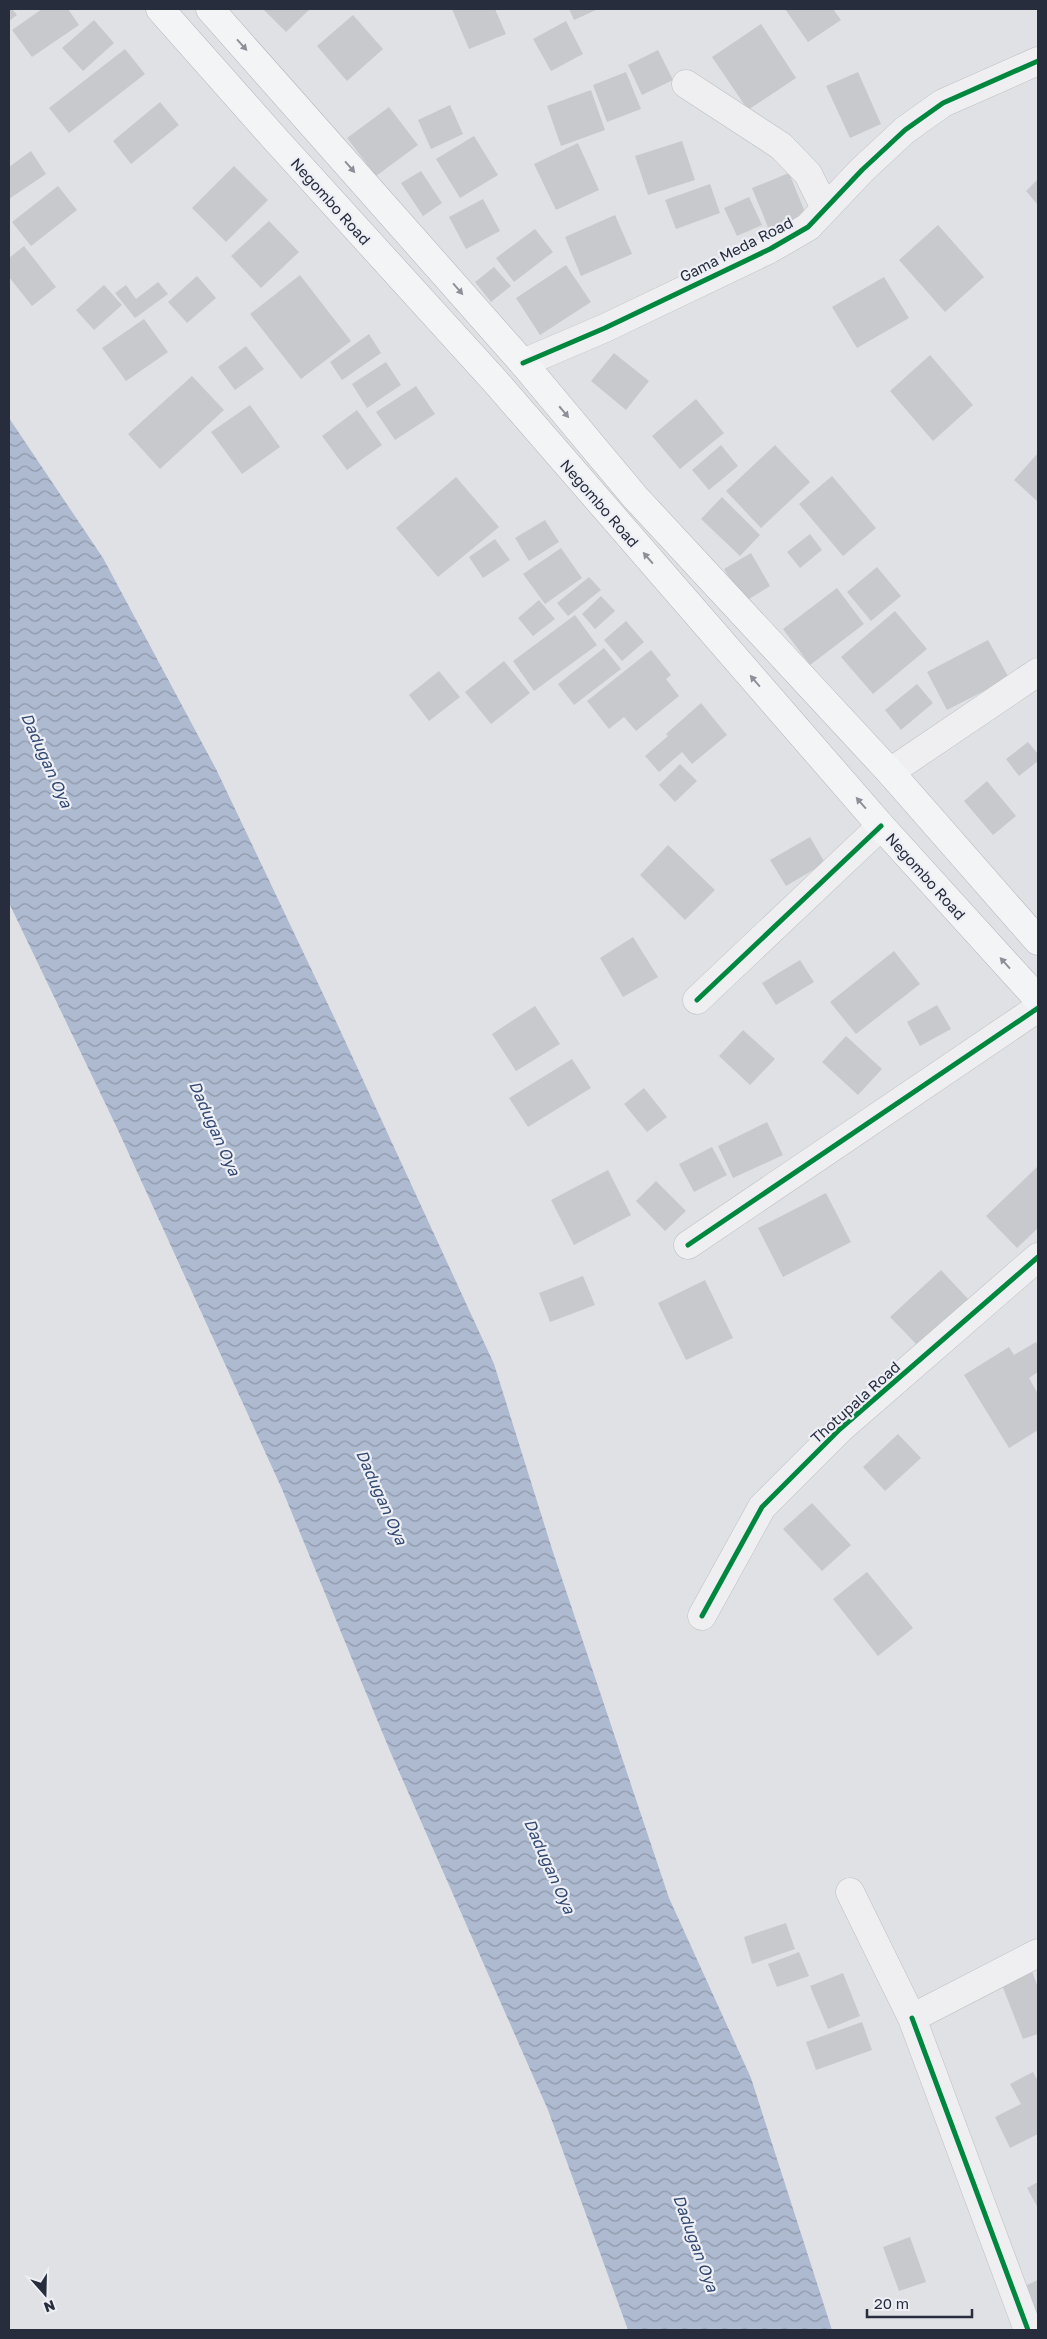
<svg xmlns="http://www.w3.org/2000/svg" width="1047" height="2339" font-family="'Golos Text',sans-serif">
  <defs>
    <pattern id="water-waves" width="16" height="10" patternUnits="userSpaceOnUse" patternTransform="scale(1.25)"><rect width="16" height="10" fill="#aebad0"/><path d="M0 5q4-4 8 0t8 0" fill="none" stroke="#8e98aa"/></pattern>
  </defs>
  <rect width="100%" height="100%" fill="#dfe1e5"/>
  <!-- water -->
  <path fill="url(#water-waves)" d="M 9,418 L 103,558 L 216,769 L 334,1017 L 494,1364 L 552,1549 L 669,1898 L 751,2078 L 832,2330 L 628,2330 L 548,2110 L 390,1751 L 282,1489 L 118,1130 L 9,903 Z"/>
  <!-- building -->
  <path fill="#c8c9cd" d="M 9,9 L 12,9 L 17,15 L 9,21 Z
    M 42,9 L 68,9 L 79,25 L 32,57 L 12,30 Z
    M 263,9 L 310,9 L 286,32 Z
    M 452,9 L 495,9 L 506,34 L 469,49 Z
    M 569,9 L 598,9 L 574,20 Z
    M 785,9 L 833,9 L 841,20 L 808,42 Z
    M 353,15 L 383,49 L 347,81 L 317,46 Z
    M 94,20 L 114,43 L 83,71 L 62,48 Z
    M 566,21 L 583,54 L 551,71 L 533,39 Z
    M 761,24 L 796,78 L 748,110 L 712,57 Z
    M 125,49 L 145,74 L 69,133 L 49,108 Z
    M 658,50 L 673,80 L 642,95 L 628,65 Z
    M 626,72 L 641,109 L 607,122 L 593,85 Z
    M 858,72 L 881,124 L 850,138 L 826,86 Z
    M 591,90 L 605,130 L 561,146 L 547,106 Z
    M 160,102 L 179,125 L 131,164 L 113,141 Z
    M 450,105 L 463,134 L 431,149 L 418,120 Z
    M 389,107 L 418,145 L 376,176 L 347,138 Z
    M 474,136 L 498,175 L 460,198 L 436,159 Z
    M 682,141 L 695,180 L 648,195 L 635,156 Z
    M 578,143 L 599,190 L 556,210 L 534,164 Z
    M 31,151 L 46,174 L 9,199 L 9,167 Z
    M 234,166 L 268,200 L 226,242 L 192,208 Z
    M 421,171 L 442,203 L 423,216 L 401,183 Z
    M 789,173 L 807,217 L 770,232 L 752,188 Z
    M 1038,179 L 1038,205 L 1026,191 Z
    M 710,184 L 720,213 L 676,229 L 665,200 Z
    M 58,186 L 77,210 L 31,246 L 12,222 Z
    M 749,197 L 762,225 L 737,236 L 724,208 Z
    M 483,199 L 500,231 L 466,249 L 449,217 Z
    M 615,215 L 632,254 L 581,276 L 565,237 Z
    M 269,221 L 299,252 L 261,288 L 231,256 Z
    M 938,225 L 984,277 L 945,312 L 899,260 Z
    M 535,229 L 553,252 L 514,282 L 496,258 Z
    M 24,246 L 56,287 L 32,306 L 9,277 L 9,258 Z
    M 566,265 L 591,302 L 540,335 L 516,298 Z
    M 494,267 L 511,286 L 491,302 L 475,282 Z
    M 300,275 L 351,341 L 301,379 L 250,314 Z
    M 197,276 L 216,298 L 187,323 L 168,302 Z
    M 884,277 L 909,318 L 857,348 L 832,307 Z
    M 158,282 L 168,294 L 135,318 L 115,293 L 126,285 L 136,299 Z
    M 104,285 L 122,305 L 94,330 L 76,310 Z
    M 144,319 L 168,352 L 126,381 L 102,348 Z
    M 369,334 L 381,353 L 342,380 L 330,362 Z
    M 246,346 L 264,369 L 235,390 L 218,367 Z
    M 614,353 L 649,381 L 626,410 L 591,381 Z
    M 930,355 L 973,405 L 933,441 L 890,391 Z
    M 386,362 L 401,385 L 367,408 L 352,384 Z
    M 192,376 L 224,410 L 160,469 L 128,434 Z
    M 416,386 L 435,414 L 395,440 L 376,412 Z
    M 696,399 L 724,433 L 680,469 L 652,436 Z
    M 250,405 L 280,447 L 242,474 L 211,432 Z
    M 357,410 L 382,445 L 347,470 L 322,436 Z
    M 721,445 L 738,466 L 709,490 L 692,470 Z
    M 775,445 L 810,482 L 761,528 L 726,491 Z
    M 1038,453 L 1038,502 L 1014,480 Z
    M 832,476 L 876,528 L 843,556 L 799,504 Z
    M 456,477 L 499,527 L 438,577 L 396,528 Z
    M 722,497 L 760,535 L 740,556 L 701,519 Z
    M 545,520 L 559,542 L 529,561 L 515,538 Z
    M 810,534 L 822,550 L 800,568 L 787,552 Z
    M 495,539 L 510,560 L 483,578 L 469,557 Z
    M 561,548 L 582,578 L 545,604 L 523,574 Z
    M 751,553 L 770,586 L 744,602 L 724,569 Z
    M 877,567 L 901,596 L 871,621 L 847,592 Z
    M 589,577 L 601,590 L 568,616 L 557,603 Z
    M 837,588 L 864,624 L 810,665 L 783,629 Z
    M 601,596 L 615,611 L 595,629 L 582,614 Z
    M 539,600 L 555,619 L 533,636 L 518,618 Z
    M 895,611 L 927,649 L 873,694 L 841,657 Z
    M 575,615 L 597,645 L 534,691 L 513,661 Z
    M 626,621 L 644,642 L 622,661 L 604,640 Z
    M 988,640 L 1009,678 L 947,710 L 927,672 Z
    M 604,648 L 621,669 L 574,705 L 558,684 Z
    M 651,650 L 671,675 L 666,679 L 679,696 L 636,731 L 624,717 L 609,729 L 587,701 Z
    M 504,661 L 530,693 L 491,724 L 465,692 Z
    M 439,671 L 460,697 L 429,721 L 409,695 Z
    M 917,684 L 933,703 L 901,730 L 885,710 Z
    M 701,703 L 727,735 L 692,764 L 682,752 L 659,772 L 645,756 L 668,736 L 666,734 Z
    M 1028,742 L 1038,754 L 1038,761 L 1019,776 L 1006,759 Z
    M 680,764 L 697,781 L 675,802 L 659,785 Z
    M 987,781 L 1016,816 L 993,835 L 964,801 Z
    M 810,837 L 825,863 L 786,886 L 770,860 Z
    M 668,845 L 715,890 L 685,920 L 640,875 Z
    M 633,937 L 658,977 L 623,997 L 600,958 Z
    M 894,951 L 920,984 L 856,1034 L 830,1002 Z
    M 800,960 L 814,982 L 776,1005 L 762,983 Z
    M 937,1005 L 951,1029 L 920,1046 L 907,1022 Z
    M 535,1006 L 560,1044 L 516,1071 L 492,1034 Z
    M 743,1030 L 775,1059 L 750,1085 L 719,1056 Z
    M 846,1036 L 882,1069 L 858,1095 L 822,1062 Z
    M 572,1059 L 591,1088 L 528,1127 L 509,1098 Z
    M 644,1088 L 667,1117 L 647,1132 L 624,1104 Z
    M 767,1122 L 783,1155 L 733,1178 L 718,1146 Z
    M 712,1147 L 727,1175 L 694,1192 L 679,1164 Z
    M 1038,1166 L 1038,1228 L 1017,1248 L 986,1216 Z
    M 608,1170 L 631,1215 L 574,1245 L 551,1200 Z
    M 656,1181 L 686,1211 L 665,1231 L 636,1201 Z
    M 826,1193 L 851,1242 L 783,1277 L 758,1228 Z
    M 941,1270 L 970,1301 L 920,1348 L 890,1317 Z
    M 583,1276 L 595,1305 L 550,1322 L 539,1293 Z
    M 705,1280 L 733,1338 L 686,1360 L 658,1303 Z
    M 1036,1342 L 1038,1346 L 1038,1372 L 1029,1378 L 1038,1394 L 1038,1430 L 1009,1448 L 964,1375 L 1009,1347 L 1014,1355 Z
    M 898,1434 L 921,1458 L 885,1491 L 863,1467 Z
    M 812,1503 L 851,1545 L 822,1571 L 783,1529 Z
    M 867,1572 L 913,1628 L 878,1656 L 833,1599 Z
    M 786,1923 L 795,1949 L 752,1964 L 744,1937 Z
    M 799,1952 L 809,1976 L 777,1987 L 768,1964 Z
    M 1031,1968 L 1038,1988 L 1038,2034 L 1023,2039 L 1000,1980 Z
    M 843,1973 L 860,2016 L 828,2029 L 810,1986 Z
    M 862,2022 L 872,2050 L 816,2070 L 806,2042 Z
    M 1033,2072 L 1038,2081 L 1038,2134 L 1010,2148 L 995,2117 L 1021,2104 L 1010,2084 Z
    M 1038,2182 L 1038,2208 L 1027,2188 Z
    M 910,2237 L 926,2282 L 899,2291 L 883,2247 Z
    M 1038,2280 L 1038,2328 L 1020,2288 Z"/>
  <g fill="none" stroke-linecap="round" stroke-linejoin="round">
    <!-- minor casing -->
    <g stroke="#bebfc3" stroke-width="29">
      <path id="minor" d="M 686,84 L 781,146 L 808,174 L 825,208
        M 523,363 L 605,328 L 770,249 L 808,227 L 862,170 L 905,130 L 943,103 L 1038,61
        M 890,772 L 1038,672
        M 697,1000 L 881,826
        M 688,1245 L 1038,1008
        M 702,1616 L 762,1507 L 840,1429 L 1038,1257
        M 850,1892 L 912,2018 L 1038,1953
        M 912,2018 L 1028,2330"/>
    </g>
    <!-- highway casing -->
    <g stroke="#b2b4b9" stroke-width="29">
      <path id="highway" d="M 160,9 L 277,141 L 495,381 L 881,826 L 1038,999
        M 210,9 L 523,363 L 635,497 L 890,772 L 1038,941"/>
    </g>
    <!-- minor -->
    <use href="#minor" stroke="#efeff1" stroke-width="28"/>
    <!-- highway -->
    <use href="#highway" stroke="#f3f4f5" stroke-width="28"/>
    <!-- cycleway casing -->
    <g stroke="#edeff5" stroke-width="8">
      <path id="cycleway" d="M 523,363 L 605,328 L 770,249 L 808,227 L 862,170 L 905,130 L 943,103 L 1038,61
        M 697,1000 L 881,826
        M 688,1245 L 1038,1008
        M 702,1616 L 762,1507 L 840,1429 L 1038,1257
        M 912,2018 L 1028,2330"/>
    </g>
    <!-- cycleway -->
    <use href="#cycleway" stroke="#00873e" stroke-width="5"/>
  </g>
  <!-- one-way arrows -->
  <defs><path id="oneway-solid" d="M-6-.8H1V-3.2L6.5 0L1 3.2V.8H-6Z" transform="scale(1.25)"/></defs>
  <g fill="#8d9099">
    <use href="#oneway-solid" transform="translate(242 45) rotate(48)"/>
    <use href="#oneway-solid" transform="translate(350 167) rotate(49)"/>
    <use href="#oneway-solid" transform="translate(458 289) rotate(49)"/>
    <use href="#oneway-solid" transform="translate(564 412) rotate(50)"/>
    <use href="#oneway-solid" transform="translate(648 558) rotate(-131)"/>
    <use href="#oneway-solid" transform="translate(755 681) rotate(-131)"/>
    <use href="#oneway-solid" transform="translate(861 803) rotate(-131)"/>
    <use href="#oneway-solid" transform="translate(1005 963) rotate(-132)"/>
  </g>
  <g text-anchor="middle" dominant-baseline="central" stroke-width="4.5" stroke-linejoin="round" paint-order="stroke">
    <!-- street labels -->
    <g font-size="15" fill="#272d3d" stroke="#edeff5">
      <text transform="translate(331 201) rotate(48)">Negombo Road</text>
      <text transform="translate(736 249) rotate(-27)">Gama Meda Road</text>
      <text transform="translate(600 503) rotate(49)">Negombo Road</text>
      <text transform="translate(926 876) rotate(48)">Negombo Road</text>
      <text transform="translate(855 1402) rotate(-42)">Thotupala Road</text>
    </g>
    <!-- water labels -->
    <g font-size="16" font-style="italic" fill="#324870" stroke="#edeff5">
      <text transform="translate(47 760) rotate(66)">Dadugan Oya</text>
      <text transform="translate(215 1128) rotate(66)">Dadugan Oya</text>
      <text transform="translate(382 1497) rotate(66)">Dadugan Oya</text>
      <text transform="translate(550 1866) rotate(66)">Dadugan Oya</text>
      <text transform="translate(696 2243) rotate(70)">Dadugan Oya</text>
    </g>
  </g>
  <!-- border -->
  <rect width="1047" height="2339" fill="none" stroke="#272d3d" stroke-width="20"/>
  <!-- north arrow -->
  <g transform="translate(45 2294) rotate(160)" stroke="#edeff5" stroke-width="4" paint-order="stroke">
  <path d="M0-4L9 19L0 12L-9 19Z" fill="#272d3d"/>
  <text y="-8" font-size="14" font-weight="bold" text-anchor="middle" fill="#272d3d">N</text>
  </g>
  <!-- scale -->
  <path d="M867 2309v8h105v-8" fill="none" stroke="#272d3d" stroke-width="2.5"/>
  <text x="874" y="2309" font-size="15" fill="#272d3d" stroke="#edeff5" stroke-width="4" paint-order="stroke">20 m</text>
</svg>
